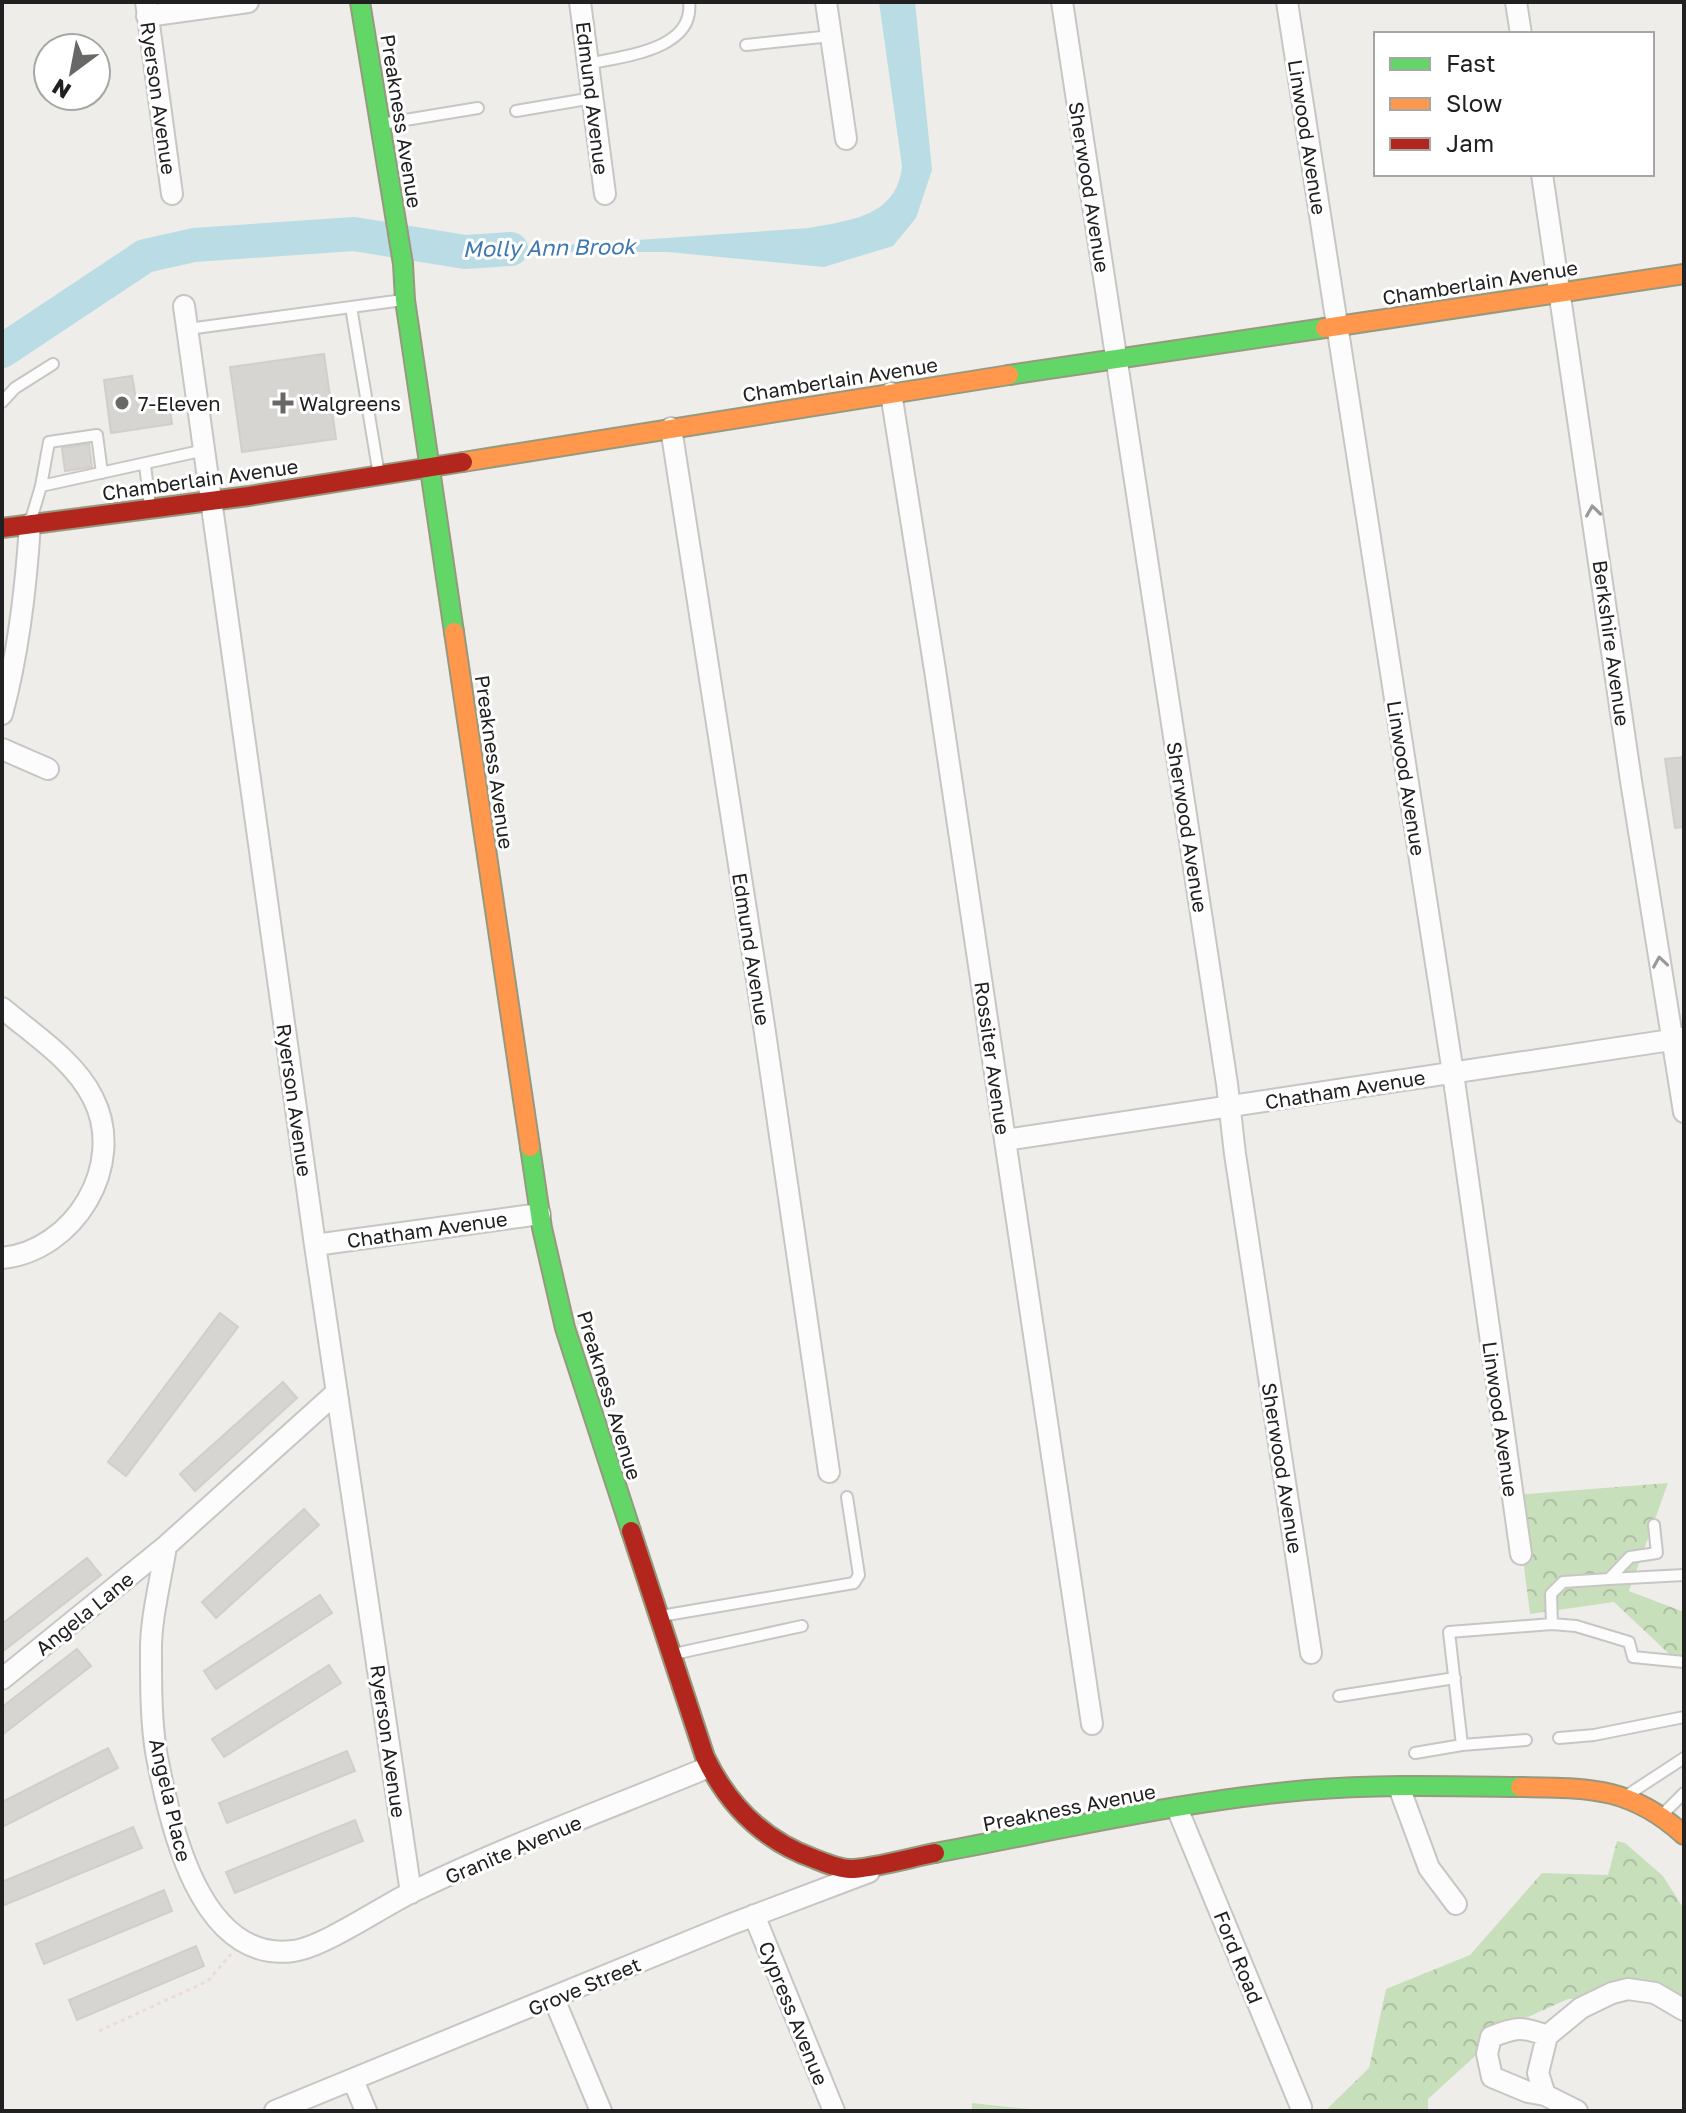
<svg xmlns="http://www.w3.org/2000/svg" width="1686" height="2113" font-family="'Golos Text',sans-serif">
  <defs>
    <pattern id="forest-crowns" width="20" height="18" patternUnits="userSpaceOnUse" patternTransform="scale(2)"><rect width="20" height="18" fill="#c8dfbc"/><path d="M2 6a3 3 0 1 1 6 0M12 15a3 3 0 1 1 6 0" fill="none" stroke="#acbfa1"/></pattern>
  </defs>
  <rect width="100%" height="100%" fill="#eeede9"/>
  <!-- forest -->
  <path fill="url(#forest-crowns)" d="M 1668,1483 L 1629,1591 L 1684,1612 L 1684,1668 L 1614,1602 L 1530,1614 L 1515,1495 Z
    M 1617,1841 L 1625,1843 L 1663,1876 L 1684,1909 L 1684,2016 L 1657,1998 L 1568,1999 L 1508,2026 L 1428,2099 L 1428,2111 L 1325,2111 L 1369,2068 L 1386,1989 L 1470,1955 L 1542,1873 L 1608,1875 Z
    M 972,2103 L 1037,2110 L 1037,2111 L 972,2111 Z"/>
  <!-- water -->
  <path fill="#b9dce5" d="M 879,2 L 915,2 L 932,170 L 916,218 L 893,246 L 824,267 L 668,252 L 465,252 L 809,228 C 850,220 897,217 902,166 Z"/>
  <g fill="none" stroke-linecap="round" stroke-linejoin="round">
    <!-- river -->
    <path stroke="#b9dce5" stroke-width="34" d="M 2,351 L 145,256 L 194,245 L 354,234 L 465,252 L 511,249"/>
  </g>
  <!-- building -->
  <path fill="#d7d5d1" stroke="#d2ceca" stroke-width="2" d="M 324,354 L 336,439 L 242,452 L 230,367 Z
    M 132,376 L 137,405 L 169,401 L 172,424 L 111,433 L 104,380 Z
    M 89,444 L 92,467 L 65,471 L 62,448 Z
    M 1684,757 L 1684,827 L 1675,828 L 1665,759 Z
    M 220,1313 L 238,1327 L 126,1476 L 108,1462 Z
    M 283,1382 L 297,1398 L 195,1491 L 180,1474 Z
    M 304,1509 L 319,1525 L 216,1618 L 202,1602 Z
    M 87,1558 L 101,1575 L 2,1652 L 2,1624 Z
    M 320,1595 L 332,1613 L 216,1689 L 204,1671 Z
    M 77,1649 L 91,1666 L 2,1735 L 2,1707 Z
    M 329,1665 L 341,1683 L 224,1757 L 212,1739 Z
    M 108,1748 L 118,1768 L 2,1827 L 2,1802 Z
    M 347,1751 L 355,1771 L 227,1823 L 219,1803 Z
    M 355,1820 L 363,1841 L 235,1893 L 226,1872 Z
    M 133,1827 L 142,1848 L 2,1906 L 2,1882 Z
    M 164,1890 L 172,1911 L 44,1964 L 36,1944 Z
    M 196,1946 L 204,1966 L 77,2020 L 69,2000 Z"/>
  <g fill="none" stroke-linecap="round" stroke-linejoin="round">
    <!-- lane casing -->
    <g stroke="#c7c6c5" stroke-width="14">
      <path id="lane" d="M 746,45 L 831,36
        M 588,64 C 623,56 695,50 689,2
        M 516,111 L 593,98
        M 381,124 L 478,108
        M 351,307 L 379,475
        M 188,329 L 403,300
        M 2,402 L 15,388 L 53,364
        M 145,465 L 150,506
        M 41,486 L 49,442 L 97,435 L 102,473
        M 30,523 L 41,486 L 205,450
        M 1609,1579 L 1684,1575
        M 661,1616 L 854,1583 L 859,1575 L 847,1497
        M 1552,1624 L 1576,1626 L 1629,1642 L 1633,1657 L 1684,1662
        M 674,1654 L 802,1626
        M 1339,1696 L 1455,1678
        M 1559,1738 L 1594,1735 L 1684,1717
        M 1462,1745 L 1449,1632 L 1552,1624 L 1551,1594 L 1563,1582 L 1609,1579 L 1630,1557 L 1657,1553 L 1654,1525
        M 1415,1753 L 1462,1745 L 1526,1740
        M 1629,1794 L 1684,1758
        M 1663,1814 L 1684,1793"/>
    </g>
    <!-- street casing -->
    <g stroke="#c7c6c5" stroke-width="24">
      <path id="street" d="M 146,2 L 172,194
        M 580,2 L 605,194
        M 826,2 L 846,139
        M 1062,2 L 1227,1084 L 1235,1154 L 1311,1653
        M 1287,2 L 1453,1073 L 1521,1554
        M 1516,2 L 1521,34
        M 147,16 L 248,2
        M 1542,174 L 1631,781 L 1684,1112
        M 184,306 L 315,1245 L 411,1893
        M 891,393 L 935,670 L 1092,1724
        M 671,428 L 763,1019 L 829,1472
        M 2,714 C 19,651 26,589 30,524
        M 2,749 L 48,769
        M 2,1008 C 33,1034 75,1061 93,1098 C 127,1165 74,1251 2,1258
        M 1005,1140 L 1684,1038
        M 315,1245 L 540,1214
        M 166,1546 C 161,1580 150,1620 151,1654 C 151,1686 151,1726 157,1757 C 170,1825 200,1963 293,1951 C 322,1948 383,1906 412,1892 C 509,1845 610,1808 709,1767
        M 2,1679 L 166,1546 L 337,1392
        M 1399,1787 L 1429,1868 L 1456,1904
        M 1177,1808 L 1301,2107
        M 754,1915 L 834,2111
        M 554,1999 L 601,2111
        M 353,2080 L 366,2111
        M 1545,2095 L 1528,2092 L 1492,2077 L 1487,2054 L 1491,2037 C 1516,2027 1522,2026 1547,2036
        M 275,2111 L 729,1925 L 869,1872
        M 1577,2111 L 1545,2095 L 1538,2073 L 1547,2036 L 1581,2008 L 1612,1993 L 1628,1989 L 1655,1993 L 1684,2010"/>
    </g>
    <!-- fast casing -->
    <g stroke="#97997f" stroke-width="22">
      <path id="fast" d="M 360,2 L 403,264 L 405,300 L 454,632
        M 1009,375 L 1325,328
        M 530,1147 L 542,1228 L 565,1328 L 631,1531
        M 935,1853 C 1058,1830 1182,1801 1307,1790 C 1377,1784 1450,1786 1520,1787"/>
    </g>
    <!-- slow casing -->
    <g stroke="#97997f" stroke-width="22">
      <path id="slow" d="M 1325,328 L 1684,274
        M 463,462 L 1009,375
        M 454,632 L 530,1147
        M 1520,1787 C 1588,1788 1630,1786 1684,1835"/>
    </g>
    <!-- jam casing -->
    <g stroke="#97997f" stroke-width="22">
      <path id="jam" d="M 2,528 L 249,496 L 463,462
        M 631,1531 L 705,1757 C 728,1805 764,1841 815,1859 C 825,1863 839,1869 850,1869 C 871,1869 913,1857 935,1853"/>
    </g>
    <!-- path -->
    <path stroke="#ecdcd9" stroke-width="3" stroke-dasharray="4 4" stroke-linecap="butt" d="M 99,2031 L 208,1981 L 231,1954"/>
    <!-- lane -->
    <use href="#lane" stroke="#fcfcfc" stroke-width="10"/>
    <!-- street -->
    <use href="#street" stroke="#fcfcfc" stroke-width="20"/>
    <!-- fast -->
    <use href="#fast" stroke="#63d668" stroke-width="18"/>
    <!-- slow -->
    <use href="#slow" stroke="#ff974d" stroke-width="18"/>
    <!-- jam -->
    <use href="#jam" stroke="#b3261e" stroke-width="18"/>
  </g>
  <!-- one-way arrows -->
  <defs><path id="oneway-chevron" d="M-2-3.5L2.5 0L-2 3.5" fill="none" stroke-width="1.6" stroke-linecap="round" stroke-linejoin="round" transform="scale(2)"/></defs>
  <g stroke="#999">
    <use href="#oneway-chevron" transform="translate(1593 511) rotate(-98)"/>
    <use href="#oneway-chevron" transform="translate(1660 962) rotate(-99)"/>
  </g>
  <!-- markers -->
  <g fill="#686866" stroke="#fff" stroke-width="3">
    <circle cx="122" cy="403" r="8"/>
    <path d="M279 391h8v8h8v8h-8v8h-8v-8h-8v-8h8z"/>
  </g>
  <g text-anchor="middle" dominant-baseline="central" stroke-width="6" stroke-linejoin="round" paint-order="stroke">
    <!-- street labels -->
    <g font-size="20" fill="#202020" stroke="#fff">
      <text transform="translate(159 98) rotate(82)">Ryerson Avenue</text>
      <text transform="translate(593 98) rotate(83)">Edmund Avenue</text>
      <text transform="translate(402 121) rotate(81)">Preakness Avenue</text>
      <text transform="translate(1308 137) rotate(81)">Linwood Avenue</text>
      <text transform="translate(1090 187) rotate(81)">Sherwood Avenue</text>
      <text transform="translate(1480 282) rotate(-9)">Chamberlain Avenue</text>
      <text transform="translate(840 379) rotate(-9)">Chamberlain Avenue</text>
      <text transform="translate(200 479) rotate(-8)">Chamberlain Avenue</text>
      <text transform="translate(1612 643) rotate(82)">Berkshire Avenue</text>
      <text transform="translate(495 762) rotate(82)">Preakness Avenue</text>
      <text transform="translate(1407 778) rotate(81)">Linwood Avenue</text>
      <text transform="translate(1188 827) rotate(81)">Sherwood Avenue</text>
      <text transform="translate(752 949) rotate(81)">Edmund Avenue</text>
      <text transform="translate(993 1058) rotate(82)">Rossiter Avenue</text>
      <text transform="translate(1345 1089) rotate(-9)">Chatham Avenue</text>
      <text transform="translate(295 1100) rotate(82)">Ryerson Avenue</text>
      <text transform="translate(427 1229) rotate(-8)">Chatham Avenue</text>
      <text transform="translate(610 1395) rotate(73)">Preakness Avenue</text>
      <text transform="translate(1501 1419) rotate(82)">Linwood Avenue</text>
      <text transform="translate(1283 1468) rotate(81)">Sherwood Avenue</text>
      <text transform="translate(84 1613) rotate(-39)">Angela Lane</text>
      <text transform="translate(389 1741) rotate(82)">Ryerson Avenue</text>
      <text transform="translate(171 1800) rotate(77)">Angela Place</text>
      <text transform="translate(1069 1807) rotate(-11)">Preakness Avenue</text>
      <text transform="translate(513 1849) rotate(-23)">Granite Avenue</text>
      <text transform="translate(1239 1957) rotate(68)">Ford Road</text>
      <text transform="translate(584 1986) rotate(-23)">Grove Street</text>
      <text transform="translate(794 2013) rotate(68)">Cypress Avenue</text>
    </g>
    <!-- poi labels -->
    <g font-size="20" fill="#202020" stroke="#fff" text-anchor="start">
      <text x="138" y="403">7-Eleven</text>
      <text x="299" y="403">Walgreens</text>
    </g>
    <!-- water labels -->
    <g font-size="22" font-style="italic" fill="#4078b1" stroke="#fff">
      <text transform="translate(549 247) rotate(-1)">Molly Ann Brook</text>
    </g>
  </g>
  <!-- border -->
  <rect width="1686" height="2113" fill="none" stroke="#202020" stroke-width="8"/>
  <!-- legend -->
  <rect x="1374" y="32" width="280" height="144" fill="#ffffff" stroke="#a6a6a6" stroke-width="2"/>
  <rect x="1390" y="58" width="40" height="12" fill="#63d668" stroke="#a6a6a6" stroke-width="2"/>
  <text x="1446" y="72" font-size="24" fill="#202020">Fast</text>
  <rect x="1390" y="98" width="40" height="12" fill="#ff974d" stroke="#a6a6a6" stroke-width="2"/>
  <text x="1446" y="112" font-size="24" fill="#202020">Slow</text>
  <rect x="1390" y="138" width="40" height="12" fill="#b3261e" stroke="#a6a6a6" stroke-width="2"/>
  <text x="1446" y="152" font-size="24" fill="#202020">Jam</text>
  <!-- north arrow -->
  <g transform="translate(72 72) rotate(212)"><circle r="38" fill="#ffffff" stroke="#a6a6a6" stroke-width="2"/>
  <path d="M0-6L14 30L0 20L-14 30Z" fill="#686866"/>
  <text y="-12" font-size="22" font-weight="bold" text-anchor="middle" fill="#202020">N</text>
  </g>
</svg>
